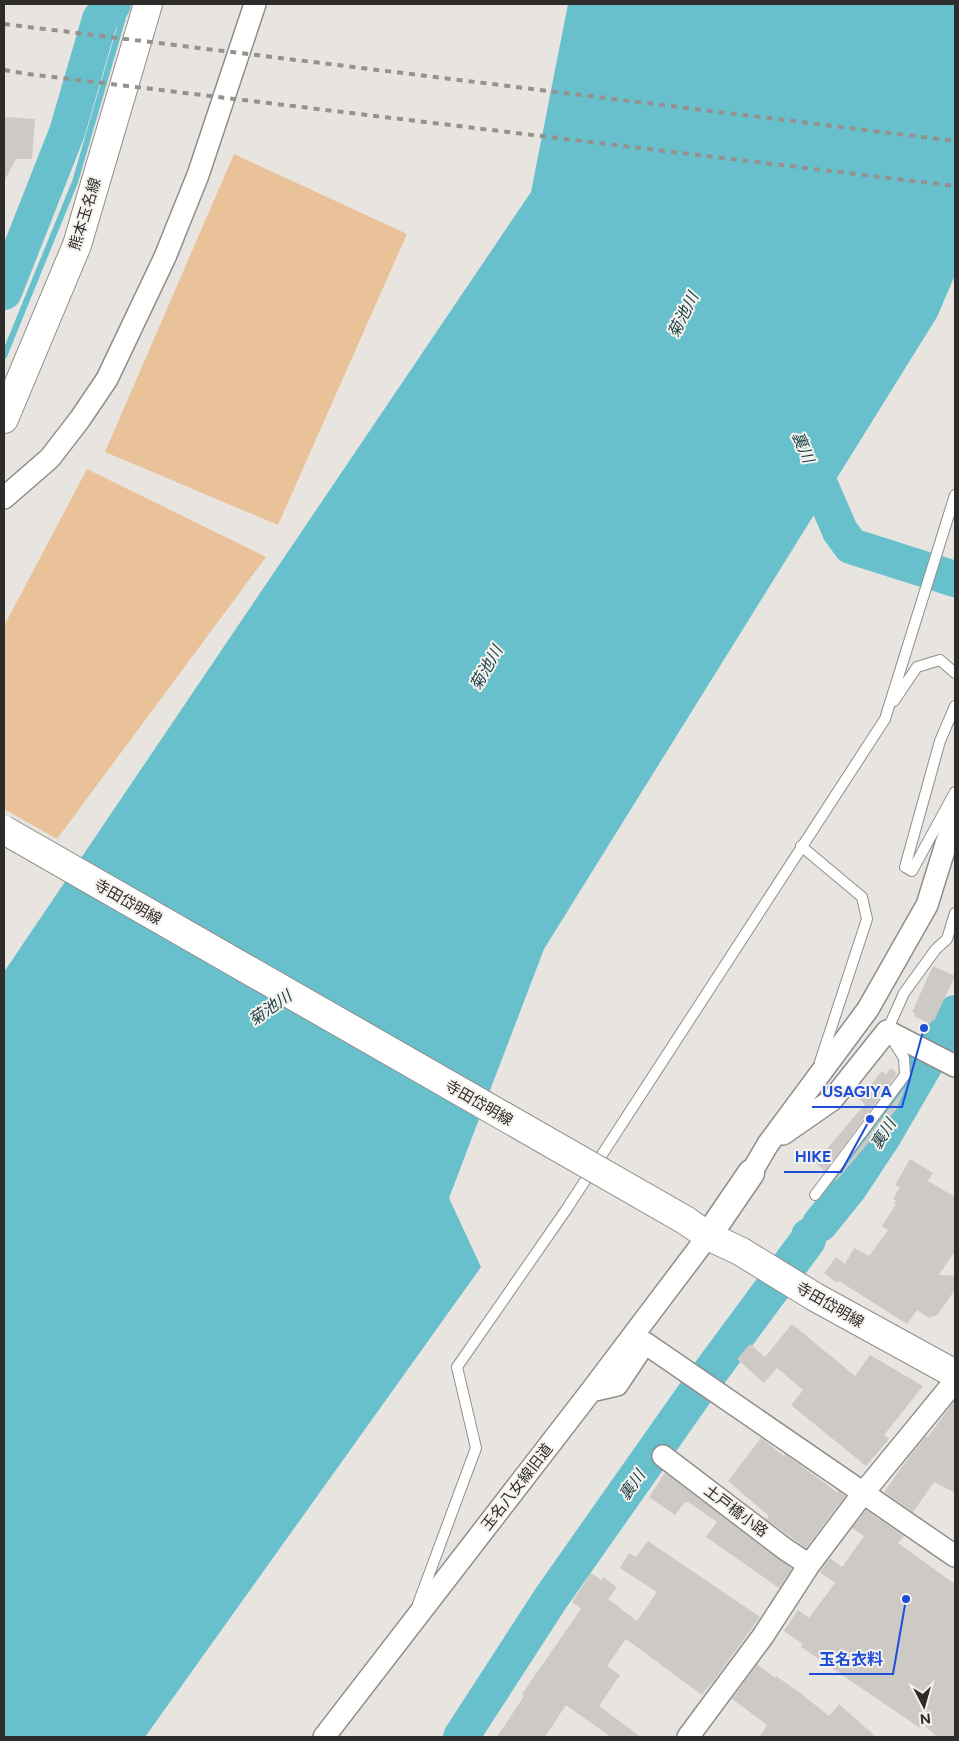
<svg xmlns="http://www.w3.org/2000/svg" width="959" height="1741" font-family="Figtree,'Noto Sans JP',sans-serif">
  <rect width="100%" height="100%" fill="#e8e5e1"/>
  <!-- green -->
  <path fill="#eac29a" d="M 234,154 L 407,234 L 278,525 L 105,452 Z
    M 87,469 L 266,557 L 57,839 L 4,809 L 4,626 Z"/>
  <!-- water -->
  <path fill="#68c0cd" d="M 568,4 L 955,4 L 955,275 L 937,317 L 544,949 L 449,1198 L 481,1267 L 145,1737 L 4,1737 L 4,972 L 531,192 Z"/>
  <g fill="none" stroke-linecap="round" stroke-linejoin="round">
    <!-- stream -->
    <path stroke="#68c0cd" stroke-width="6" d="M 4,356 L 75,182 L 127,4"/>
    <!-- river -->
    <path stroke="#68c0cd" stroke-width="36" d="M 4,292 L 67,132 L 100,19 L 113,4
      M 805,450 L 840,531 L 851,546 L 955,579
      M 820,1224 L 849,1188 L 884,1135 L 955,1013
      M 461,1737 L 551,1598 L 700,1386 L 808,1240 L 809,1236"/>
  </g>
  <!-- building -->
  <path fill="#cdcac6" d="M 4,117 L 35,119 L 32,159 L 16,159 L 4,181 Z
    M 933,966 L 955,976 L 934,1021 L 932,1020 L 930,1024 L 914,1016 L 915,1013 L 912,1012 Z
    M 891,1068 L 897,1074 L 825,1171 L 815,1163 L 865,1104 L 859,1099 L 882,1071 L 886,1074 Z
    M 906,1086 L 896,1110 L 836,1181 L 835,1180 Z
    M 910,1159 L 933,1173 L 928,1181 L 955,1197 L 955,1251 L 939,1275 L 955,1276 L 955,1290 L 937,1315 L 929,1318 L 917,1310 L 907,1324 L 839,1281 L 837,1283 L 824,1273 L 836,1257 L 845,1264 L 854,1248 L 869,1256 L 888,1230 L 882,1226 L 896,1204 L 894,1203 L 896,1200 L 893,1199 L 900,1187 L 895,1185 Z
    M 792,1324 L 855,1376 L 870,1355 L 923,1386 L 884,1435 L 889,1439 L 866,1466 L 791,1405 L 803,1390 L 777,1368 L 764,1383 L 737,1359 L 750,1344 L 765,1357 Z
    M 955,1400 L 955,1493 L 934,1482 L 913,1512 L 884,1492 L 912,1453 L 926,1436 L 928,1437 Z
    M 761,1438 L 784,1456 L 785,1454 L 800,1465 L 837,1492 L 838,1490 L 845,1496 L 806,1548 L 766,1519 L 769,1516 L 728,1481 Z
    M 665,1473 L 792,1569 L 779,1588 L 706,1537 L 717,1522 L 688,1502 L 687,1503 L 685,1502 L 675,1515 L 649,1497 Z
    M 866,1510 L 904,1536 L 898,1543 L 955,1584 L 955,1737 L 937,1737 L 923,1724 L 920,1728 L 801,1647 L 803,1644 L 784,1631 L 798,1610 L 809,1618 L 835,1583 L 820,1572 L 830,1558 L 842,1567 L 864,1536 L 852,1528 Z
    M 648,1541 L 760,1617 L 712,1683 L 711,1683 L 702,1695 L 626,1639 L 607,1666 L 620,1675 L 599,1706 L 641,1737 L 611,1737 L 566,1705 L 545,1737 L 497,1737 L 524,1696 L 522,1694 L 581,1609 L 572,1602 L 591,1573 L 602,1580 L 603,1577 L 617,1587 L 608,1599 L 637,1621 L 657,1592 L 620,1568 L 629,1553 L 636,1557 Z
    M 757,1664 L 775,1678 L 776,1676 L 799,1692 L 829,1716 L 839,1704 L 876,1737 L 759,1737 L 767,1725 L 732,1699 Z"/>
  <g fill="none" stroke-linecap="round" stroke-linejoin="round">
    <!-- service casing -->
    <g stroke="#908d8a" stroke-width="12">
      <path id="service" d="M 894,701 L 917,667 L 940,660 L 955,673
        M 955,706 L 940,741 L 905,867 L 912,871 L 955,792
        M 801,846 L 862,897 L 867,919 L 820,1062
        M 815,1195 L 905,1075 L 904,1058 L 887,1031 L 904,993 L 936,949 L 947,939 L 955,913
        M 418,1604 L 476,1448 L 457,1367 L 566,1210 L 885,719 L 955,495"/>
    </g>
    <!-- minor casing -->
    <g stroke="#908d8a" stroke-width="24">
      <path id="minor" d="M 4,498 L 50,458 L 80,419 L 107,379 L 165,257 L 198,175 L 255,4
        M 783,1134 L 832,1100 L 887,1031 L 955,1066
        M 751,1173 L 768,1144 L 868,1009 L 927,905 L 955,815
        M 591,1391 L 617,1385 L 645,1343 L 955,1556
        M 663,1456 L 785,1549 L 809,1565
        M 324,1737 L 591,1391 L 708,1236
        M 688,1737 L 763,1636 L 809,1565 L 864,1492 L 955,1381"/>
    </g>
    <!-- tertiary casing -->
    <g stroke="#908d8a" stroke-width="29">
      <path id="tertiary" d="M 708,1236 L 751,1173"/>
    </g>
    <!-- secondary casing -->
    <g stroke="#908d8a" stroke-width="30">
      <path id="secondary" d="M 685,1220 L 708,1236 L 740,1251 L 815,1297 L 955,1374"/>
    </g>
    <!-- primary casing -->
    <g stroke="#908d8a" stroke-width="30">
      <path id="primary" d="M 4,419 L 77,245 L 148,4"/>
    </g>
    <!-- service -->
    <use href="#service" stroke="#fff" stroke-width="10"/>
    <!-- minor -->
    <use href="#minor" stroke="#fff" stroke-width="21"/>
    <!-- tertiary -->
    <use href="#tertiary" stroke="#fff" stroke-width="26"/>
    <!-- secondary -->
    <use href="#secondary" stroke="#fff" stroke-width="28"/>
    <!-- primary -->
    <use href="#primary" stroke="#fff" stroke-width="28"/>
    <!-- rail -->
    <path stroke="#94918f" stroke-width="4" stroke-dasharray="6 6" stroke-linecap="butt" d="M 4,24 L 955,141
      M 4,70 L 28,74 L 955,186"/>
    <!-- secondary-bridge casing -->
    <g stroke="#908d8a" stroke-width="30" stroke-linecap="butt">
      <path id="secondary-bridge" d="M 4,830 L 685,1220"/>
    </g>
    <!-- secondary-bridge -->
    <use href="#secondary-bridge" stroke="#fff" stroke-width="28"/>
  </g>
  <g text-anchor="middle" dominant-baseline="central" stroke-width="4" stroke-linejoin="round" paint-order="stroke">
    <!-- street labels -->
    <g font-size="15" fill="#2e2c2b" stroke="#f5f2ee">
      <text transform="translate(85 214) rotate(-73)">熊本玉名線</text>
      <text transform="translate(128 902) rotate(30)">寺田岱明線</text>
      <text transform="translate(479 1103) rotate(30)">寺田岱明線</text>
      <text transform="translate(830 1305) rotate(30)">寺田岱明線</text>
      <text transform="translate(517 1487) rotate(-52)">玉名八女線旧道</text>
      <text transform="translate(736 1511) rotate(37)">土戸橋小路</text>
    </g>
    <!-- water labels -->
    <g font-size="16" font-style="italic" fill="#163f45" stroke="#f5f2ee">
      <text transform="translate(683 315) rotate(-63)">菊池川</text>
      <text transform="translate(803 447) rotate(67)">裏川</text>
      <text transform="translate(486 668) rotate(-60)">菊池川</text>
      <text transform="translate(270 1008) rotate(-35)">菊池川</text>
      <text transform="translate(883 1134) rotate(-58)">裏川</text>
      <text transform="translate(632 1485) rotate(-55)">裏川</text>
    </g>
  </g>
  <!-- callouts -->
  <path fill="none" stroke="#1d4ed8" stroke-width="2" d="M924 1028L902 1107H812M870 1119L841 1172H784M906 1599L893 1674H809"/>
  <g fill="#1d4ed8" stroke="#f5f2ee" stroke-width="2">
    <circle cx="924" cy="1028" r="5"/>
    <circle cx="870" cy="1119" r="5"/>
    <circle cx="906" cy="1599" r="5"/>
  </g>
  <g font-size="16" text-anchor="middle" font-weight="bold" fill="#1d4ed8" stroke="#f5f2ee" stroke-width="4" stroke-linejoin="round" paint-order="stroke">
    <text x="857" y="1097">USAGIYA</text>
    <text x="813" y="1162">HIKE</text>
    <text x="851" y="1665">玉名衣料</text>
  </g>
  <!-- border -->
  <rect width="959" height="1741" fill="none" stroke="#2e2c2b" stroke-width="10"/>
  <!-- north arrow -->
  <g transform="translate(924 1706) rotate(174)" stroke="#f5f2ee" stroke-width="4" paint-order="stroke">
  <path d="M0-4L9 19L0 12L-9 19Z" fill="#2e2c2b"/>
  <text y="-8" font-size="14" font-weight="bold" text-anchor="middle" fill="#2e2c2b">N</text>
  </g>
</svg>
